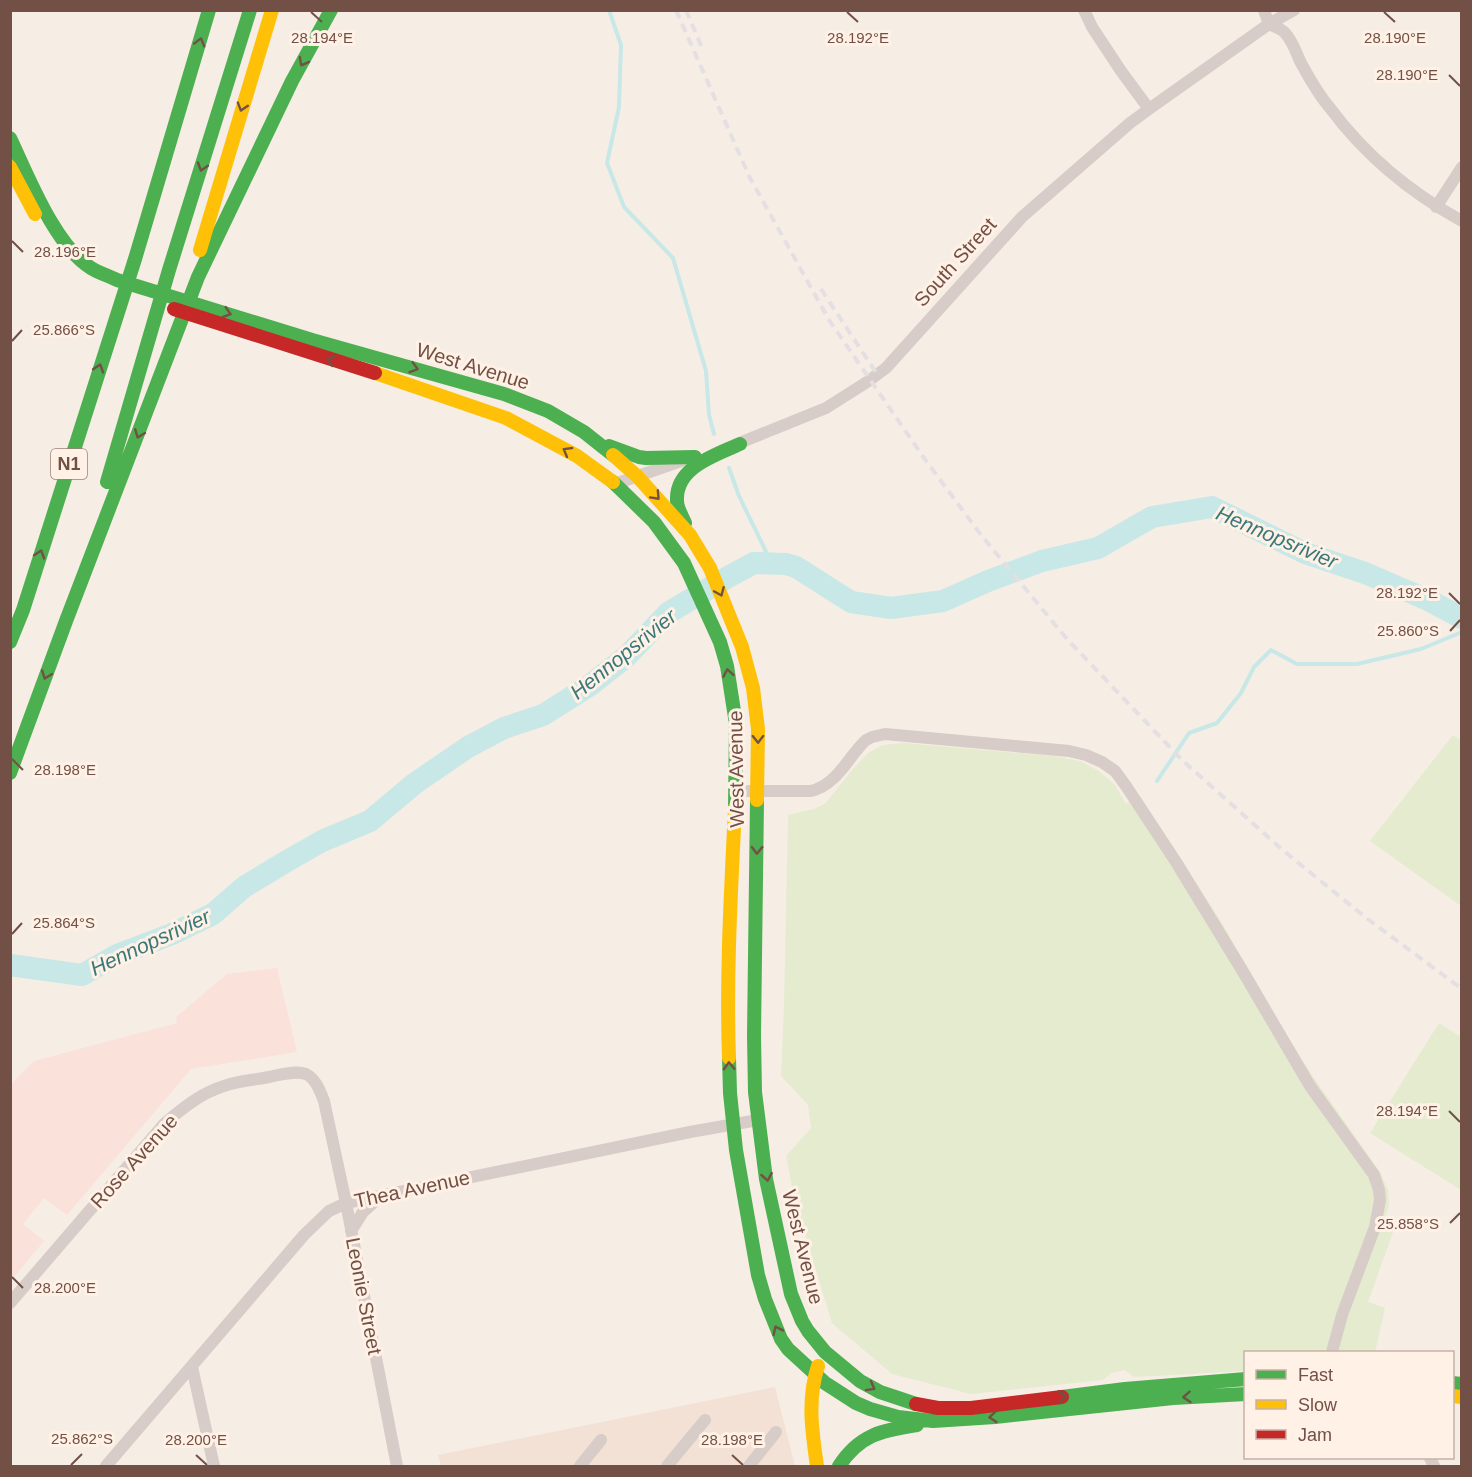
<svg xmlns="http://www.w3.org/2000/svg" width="1472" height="1477" font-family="Arial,sans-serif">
  <rect width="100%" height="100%" fill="#f6ede5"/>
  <!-- residential -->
  <path fill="#f2e1d4" d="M 775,1387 L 795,1466 L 441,1466 L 438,1455 Z"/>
  <!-- commercial -->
  <path fill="#fae1da" d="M 277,968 L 297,1052 L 191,1069 L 67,1215 L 44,1198 L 23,1224 L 44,1241 L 11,1281 L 11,1084 L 34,1061 L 177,1023 L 176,1017 L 227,974 Z"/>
  <!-- green -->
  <path fill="#e4ebcf" d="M 1453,735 L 1462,741 L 1461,906 L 1370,841 Z
    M 904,743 L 1053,756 L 1080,761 L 1099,771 L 1115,785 L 1126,804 L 1140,796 L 1222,923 L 1280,1025 L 1316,1081 L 1380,1172 L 1388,1190 L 1389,1205 L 1386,1216 L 1397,1221 L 1368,1302 L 1385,1308 L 1375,1352 L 1338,1352 L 1326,1349 L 1321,1352 L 1246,1352 L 1245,1371 L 1134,1377 L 1125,1370 L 1111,1373 L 1103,1380 L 971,1394 L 892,1374 L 832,1323 L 795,1201 L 786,1156 L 811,1128 L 808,1105 L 781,1076 L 784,1006 L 788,815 L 814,809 L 825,804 L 853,769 L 868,753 L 883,745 Z
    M 1439,1023 L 1461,1037 L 1461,1190 L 1370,1133 Z"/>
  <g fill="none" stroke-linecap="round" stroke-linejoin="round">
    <!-- stream -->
    <path stroke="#c7e8e6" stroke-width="4" d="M 609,10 L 621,45 L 619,107 L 607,163 L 624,207 L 673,258 L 706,371 L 709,415 L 714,434
      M 729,468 L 739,496 L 772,564
      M 1157,781 L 1189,733 L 1217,723 L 1241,693 L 1254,667 L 1271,650 L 1297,664 L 1357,664 L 1421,649 L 1462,632"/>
    <!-- river -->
    <path stroke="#c7e8e6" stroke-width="22" d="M 10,965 L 82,975 L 117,955 L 172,934 L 213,914 L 244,887 L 287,861 L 322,841 L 370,821 L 414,784 L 468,747 L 504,728 L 543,715 L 589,686 L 627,656 L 668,613 L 728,577 L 754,563 L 786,564 L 796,567 L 851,602 L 891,608 L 943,601 L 988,581 L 1042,561 L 1098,548 L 1152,517 L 1212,507 L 1305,553 L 1365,573 L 1428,600 L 1462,618"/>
    <!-- street -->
    <path stroke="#d7ccc8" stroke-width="12" d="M 1084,10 L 1092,27 L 1121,71 L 1149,109
      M 1264,10 L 1269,24 C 1274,26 1282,29 1285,33 C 1292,40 1296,52 1300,61 C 1309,78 1318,94 1330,108 C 1365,155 1411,193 1462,221
      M 1436,207 L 1462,167
      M 732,446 L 826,408 L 867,382 L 886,368 L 1022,217 L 1130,123 L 1149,109 L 1269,24 L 1294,10
      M 615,484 L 681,461
      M 736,791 L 811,791 C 838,784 847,758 866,740 L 872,737 L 885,734 L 1069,751 L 1086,755 L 1102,762 L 1115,771 L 1126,786 L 1176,862 L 1242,970 L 1310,1086 L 1374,1175 L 1379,1190 L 1380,1200 L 1375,1227 L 1342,1315 L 1332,1352
      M 351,1231 L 363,1212 L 381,1196
      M 10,1303 L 165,1123 C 183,1108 201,1093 224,1086 C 238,1081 254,1080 269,1077 C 280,1075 295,1070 306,1074 C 316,1079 320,1091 324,1101 L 346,1203 L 397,1466
      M 192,1367 L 214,1466
      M 1430,1458 L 1434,1466
      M 106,1466 L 304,1235 L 329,1211 L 346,1203 L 690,1132 L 758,1120
      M 580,1466 L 601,1440
      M 667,1466 L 705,1420
      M 749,1466 L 776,1432"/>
    <!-- fast -->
    <path stroke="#4caf50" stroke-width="14" d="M 10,138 C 28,176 55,246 91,268 C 99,273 109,276 117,280 L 312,340 L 504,394 L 548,411 L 584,432 L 613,455
      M 609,446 L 639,457 L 646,458 L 695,457
      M 107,482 L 169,270 L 250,10
      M 613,482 L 654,522 L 684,563 L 720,642 L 727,666 L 736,724 L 735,808
      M 685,523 C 682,516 677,508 677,501 C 675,467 716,455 740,444
      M 10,642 L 23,610 L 135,259 L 209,10
      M 10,773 L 66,621 L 198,277 L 292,81 L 331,10
      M 757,800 L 754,1036 L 755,1092 L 766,1179 L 791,1294 L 802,1321 L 808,1331 L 825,1352 L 860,1381 L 880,1392 L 916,1404
      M 729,1058 L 730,1093 L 736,1150 L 758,1275 L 765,1299 L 781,1339 L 788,1349 L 825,1383 L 856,1403 L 870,1409 L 898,1417 L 933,1421 L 995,1417 L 1173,1398 L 1246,1394
      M 1452,1383 L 1462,1384
      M 1062,1397 L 1125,1389 L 1246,1379
      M 839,1466 C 860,1434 881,1431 917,1425"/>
    <!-- slow -->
    <path stroke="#ffc107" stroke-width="14" d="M 10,167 L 35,214
      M 200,250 L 272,10
      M 375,373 L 506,418 L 577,456 L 613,482
      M 613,455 L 637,476 L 690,535 L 710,568 L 742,647 L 753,688 L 758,729 L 757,800
      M 729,1058 C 726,974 731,892 735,808
      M 1452,1396 L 1462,1397
      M 817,1466 C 812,1432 807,1399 818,1366"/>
    <!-- jam -->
    <path stroke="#c62828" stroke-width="14" d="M 174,309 L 375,373
      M 916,1404 L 938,1408 L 971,1408 L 1062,1397"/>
    <!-- rail -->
    <path stroke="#e3dfe3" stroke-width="4" stroke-dasharray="9 6" stroke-linecap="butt" d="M 676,10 L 749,176 L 829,320 L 924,458 L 981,535 L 1067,639 L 1182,760 L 1285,852 L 1365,917 L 1462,989
      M 686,10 L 703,50
      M 821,289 L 877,374"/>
  </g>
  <!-- one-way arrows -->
  <defs><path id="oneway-chevron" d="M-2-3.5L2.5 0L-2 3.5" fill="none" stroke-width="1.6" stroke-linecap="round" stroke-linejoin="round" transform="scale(1.5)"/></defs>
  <g stroke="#735046">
    <use href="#oneway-chevron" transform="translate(200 42) rotate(-74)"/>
    <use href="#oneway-chevron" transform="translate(303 62) rotate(118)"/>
    <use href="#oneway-chevron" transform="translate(242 107) rotate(107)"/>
    <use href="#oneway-chevron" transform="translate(202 167) rotate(108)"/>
    <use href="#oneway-chevron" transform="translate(227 313) rotate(17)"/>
    <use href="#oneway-chevron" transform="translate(331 360) rotate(-162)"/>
    <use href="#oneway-chevron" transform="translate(99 368) rotate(-72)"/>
    <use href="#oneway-chevron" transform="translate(414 368) rotate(16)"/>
    <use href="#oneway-chevron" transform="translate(139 434) rotate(111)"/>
    <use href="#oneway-chevron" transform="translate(567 451) rotate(-150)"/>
    <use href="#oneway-chevron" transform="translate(656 496) rotate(47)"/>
    <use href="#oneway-chevron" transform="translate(40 554) rotate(-72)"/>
    <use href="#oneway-chevron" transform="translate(720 592) rotate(67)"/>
    <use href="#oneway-chevron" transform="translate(728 673) rotate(-100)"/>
    <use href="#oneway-chevron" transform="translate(46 675) rotate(110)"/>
    <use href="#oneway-chevron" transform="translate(758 739) rotate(89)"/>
    <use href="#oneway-chevron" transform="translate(757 850) rotate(91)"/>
    <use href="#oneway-chevron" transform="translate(729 1066) rotate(-92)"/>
    <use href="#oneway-chevron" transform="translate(767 1177) rotate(80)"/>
    <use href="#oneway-chevron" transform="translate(777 1330) rotate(-116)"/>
    <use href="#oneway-chevron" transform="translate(871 1387) rotate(29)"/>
    <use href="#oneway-chevron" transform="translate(1062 1396) rotate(-7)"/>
    <use href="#oneway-chevron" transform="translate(1187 1397) rotate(176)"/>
    <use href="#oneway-chevron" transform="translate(993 1417) rotate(175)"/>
  </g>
  <!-- ticks -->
  <path fill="none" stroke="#735046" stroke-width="2" d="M 311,12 L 322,22M 847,12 L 858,22M 1384,12 L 1395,22M 1449,75 L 1460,86M 12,241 L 23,252M 12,341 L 22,330M 1449,593 L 1460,604M 1450,631 L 1460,620M 12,759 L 23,770M 12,934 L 22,923M 1449,1111 L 1460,1122M 1450,1223 L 1460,1213M 12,1277 L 23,1288M 196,1455 L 207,1465M 732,1455 L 743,1465M 71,1465 L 82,1454"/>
  <g text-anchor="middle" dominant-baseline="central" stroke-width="6" stroke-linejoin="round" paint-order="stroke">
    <!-- shield labels -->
    <rect fill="#fff1e5" stroke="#9d8076" stroke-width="1.5" x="51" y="449" width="36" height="30" rx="4.5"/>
    <g font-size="18" font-weight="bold" fill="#735046">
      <text x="69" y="464">N1</text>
    </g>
    <!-- street labels -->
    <g font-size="20" fill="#735046" stroke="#fff1e5">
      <text transform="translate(955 262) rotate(-48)">South Street</text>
      <text transform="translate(473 366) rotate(17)">West Avenue</text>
      <text transform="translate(736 769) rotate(-91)">West Avenue</text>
      <text transform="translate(134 1161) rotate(-48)">Rose Avenue</text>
      <text transform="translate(412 1189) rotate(-12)">Thea Avenue</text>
      <text transform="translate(803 1247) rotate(76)">West Avenue</text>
      <text transform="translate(364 1296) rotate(79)">Leonie Street</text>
    </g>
    <!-- water labels -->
    <g font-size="21" font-style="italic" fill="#3a787a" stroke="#fff1e5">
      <text transform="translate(1277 537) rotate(23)">Hennopsrivier</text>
      <text transform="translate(623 654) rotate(-39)">Hennopsrivier</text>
      <text transform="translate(150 942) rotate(-25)">Hennopsrivier</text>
    </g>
  </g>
  <g font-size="15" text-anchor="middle" fill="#735046" stroke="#fff1e5" stroke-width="6" stroke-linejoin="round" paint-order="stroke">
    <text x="322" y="43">28.194°E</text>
    <text x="858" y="43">28.192°E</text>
    <text x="1395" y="43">28.190°E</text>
    <text x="1407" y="80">28.190°E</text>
    <text x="65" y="257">28.196°E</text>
    <text x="64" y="335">25.866°S</text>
    <text x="1407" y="598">28.192°E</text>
    <text x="1408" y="636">25.860°S</text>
    <text x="65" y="775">28.198°E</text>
    <text x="64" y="928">25.864°S</text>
    <text x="1407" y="1116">28.194°E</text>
    <text x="1408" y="1229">25.858°S</text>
    <text x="65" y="1293">28.200°E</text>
    <text x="82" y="1444">25.862°S</text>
    <text x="196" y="1445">28.200°E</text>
    <text x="732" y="1445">28.198°E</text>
  </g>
  <!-- border -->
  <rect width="1472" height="1477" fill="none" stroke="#735046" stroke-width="24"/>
  <!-- legend -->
  <rect x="1244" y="1351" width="210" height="108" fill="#fff1e5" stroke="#c7b1a5" stroke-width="1.5"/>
  <rect x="1256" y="1370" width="30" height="9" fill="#4caf50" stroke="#c7b1a5" stroke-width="1.5"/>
  <text x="1298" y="1381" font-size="18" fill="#735046">Fast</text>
  <rect x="1256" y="1400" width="30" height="9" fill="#ffc107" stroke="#c7b1a5" stroke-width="1.5"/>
  <text x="1298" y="1411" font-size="18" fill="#735046">Slow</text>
  <rect x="1256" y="1430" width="30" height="9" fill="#c62828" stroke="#c7b1a5" stroke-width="1.5"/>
  <text x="1298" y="1441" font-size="18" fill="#735046">Jam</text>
</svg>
